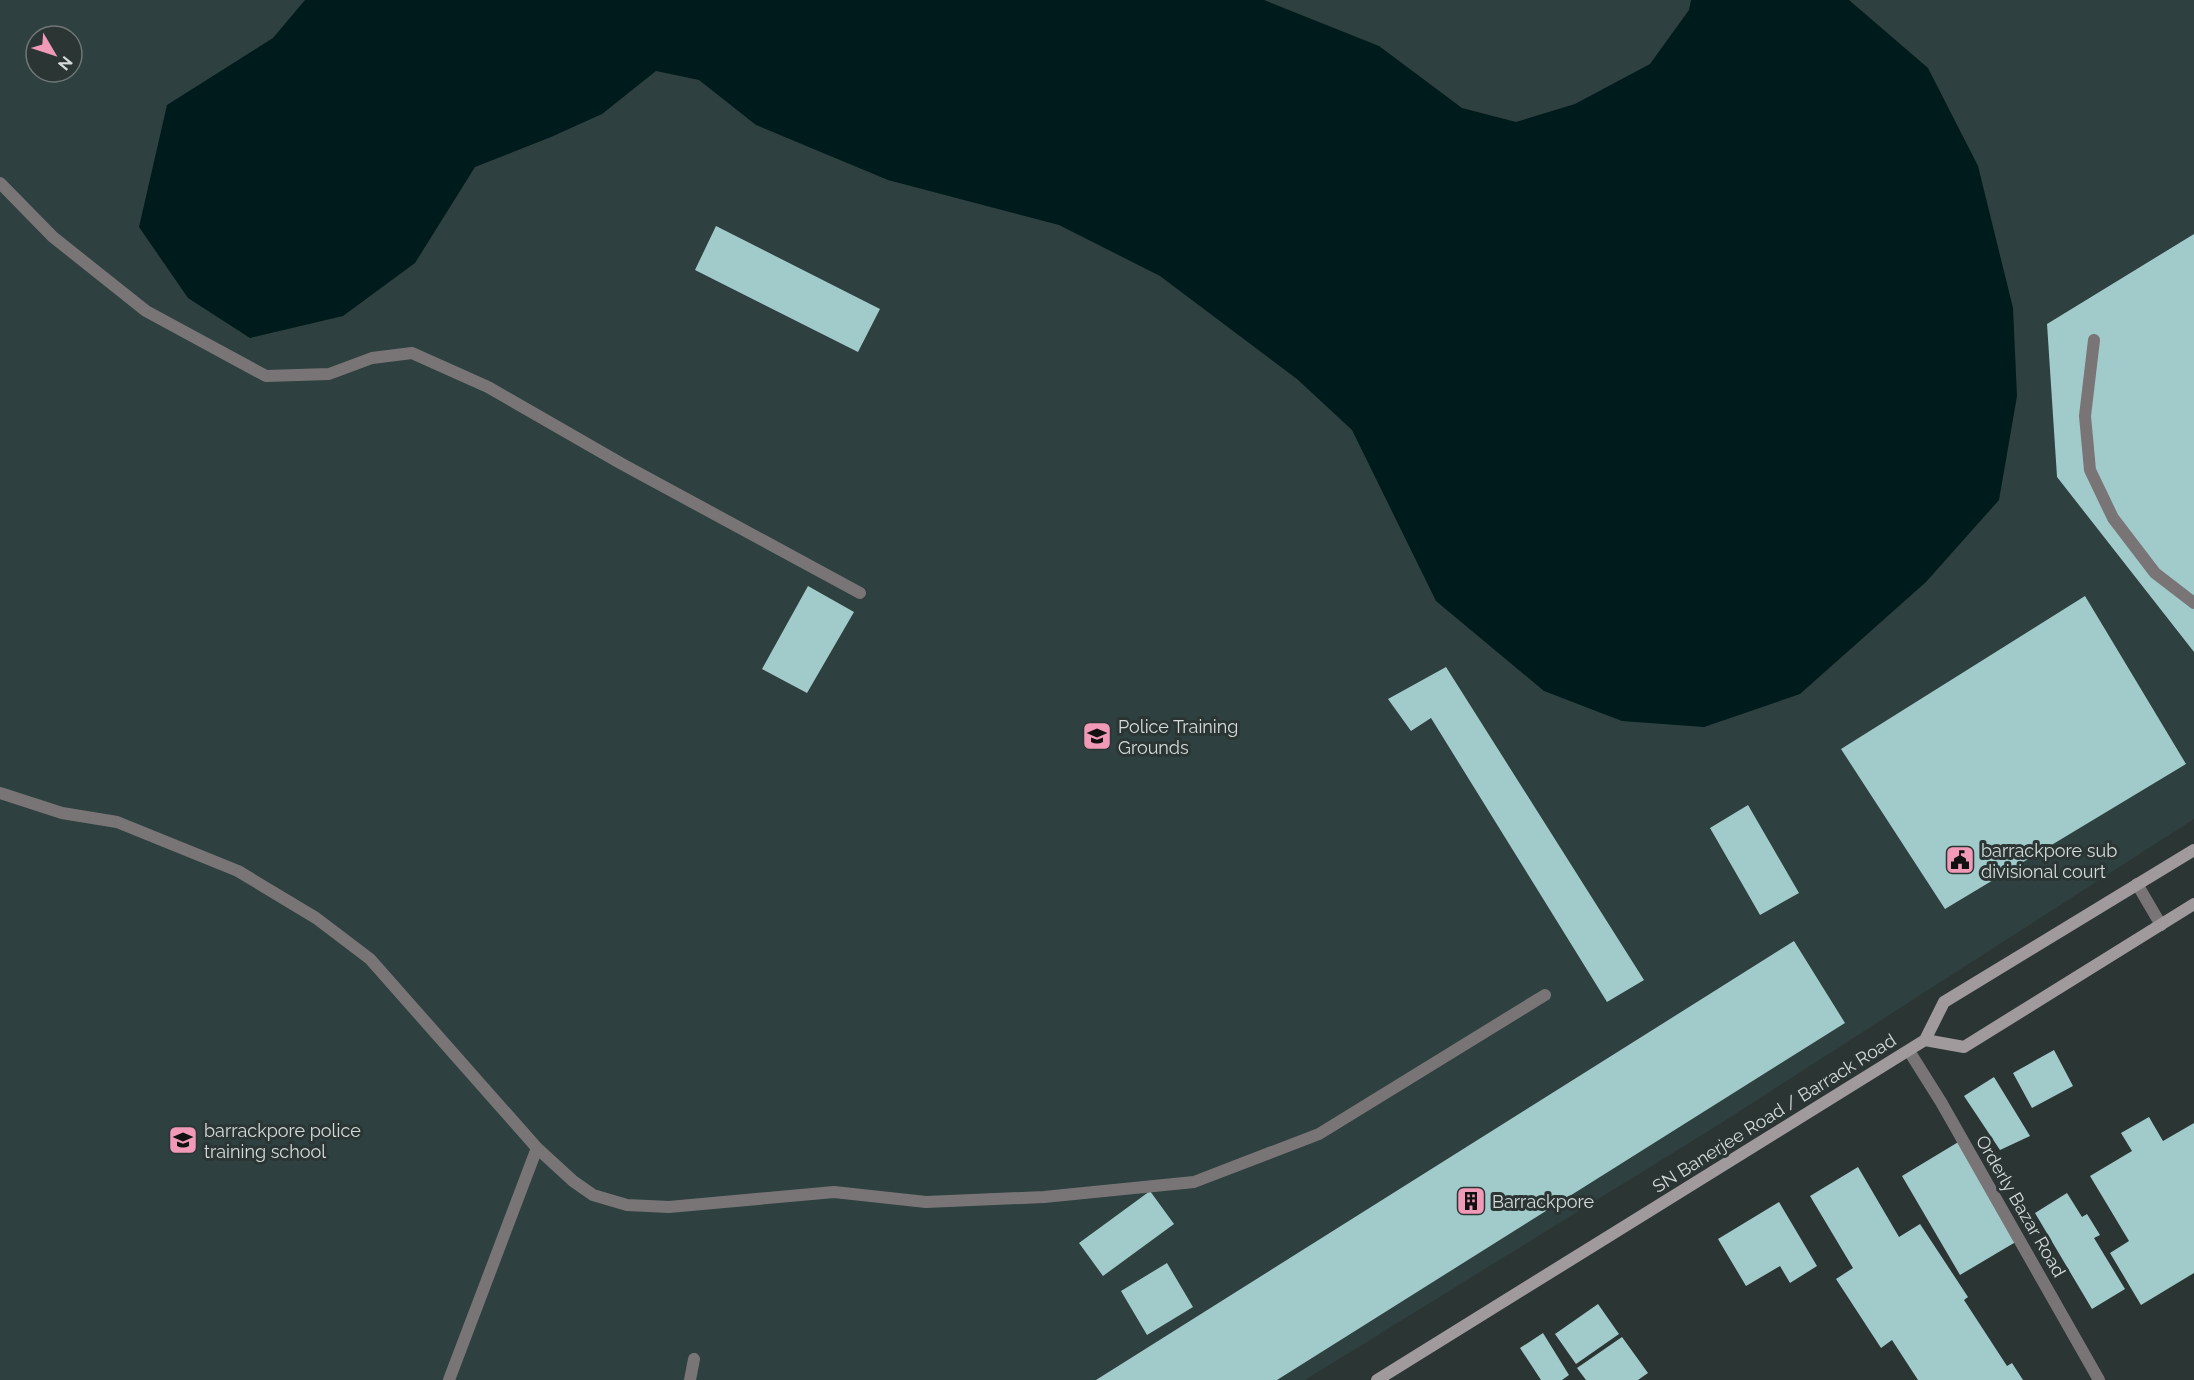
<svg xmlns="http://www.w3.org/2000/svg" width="2194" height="1380" font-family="Raleway,sans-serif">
  <rect width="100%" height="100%" fill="#2b3534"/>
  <!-- built -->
  <path fill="#2e403f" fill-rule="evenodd" d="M 0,0 L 2194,0 L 2194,234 L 2047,324 L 2057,477 L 2194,652 L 2194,819 L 1715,1127 L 1305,1380 L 0,1380 ZM 36,36 L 72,36 L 72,72 L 36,72 Z"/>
  <!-- water -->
  <path fill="#001b1b" d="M 305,0 L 1264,0 L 1379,46 L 1462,108 L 1516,122 L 1575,104 L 1650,64 L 1689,10 L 1691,0 L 1849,0 L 1928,68 L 1978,166 L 2013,308 L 2017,396 L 1999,500 L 1926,582 L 1800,694 L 1704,727 L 1622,721 L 1544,691 L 1436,601 L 1352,430 L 1297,379 L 1160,276 L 1059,225 L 888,180 L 756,125 L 699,80 L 656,71 L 602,114 L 551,137 L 475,167 L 415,263 L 343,316 L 250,338 L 188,298 L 139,227 L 167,105 L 273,38 Z"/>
  <!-- building -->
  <path fill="#a1cbca" d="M 716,226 L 880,309 L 858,352 L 695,270 Z
    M 2194,234 L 2194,652 L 2057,477 L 2047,324 Z
    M 808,586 L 854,612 L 807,693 L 762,669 Z
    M 2085,596 L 2186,764 L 1945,909 L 1841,749 Z
    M 1446,667 L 1644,980 L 1607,1002 L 1431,718 L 1411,731 L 1388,699 Z
    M 1748,805 L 1799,893 L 1760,915 L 1710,828 Z
    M 1794,941 L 1845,1023 L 1277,1380 L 1096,1380 Z
    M 2054,1050 L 2073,1086 L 2032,1108 L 2013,1073 Z
    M 1994,1077 L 2030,1136 L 2000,1150 L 1964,1096 Z
    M 2149,1117 L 2163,1141 L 2194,1123 L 2194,1273 L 2141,1305 L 2110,1253 L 2129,1241 L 2090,1176 L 2132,1151 L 2121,1133 Z
    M 1960,1141 L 2019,1240 L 1960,1275 L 1902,1176 Z
    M 1858,1167 L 1899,1237 L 1920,1224 L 1968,1297 L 1964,1300 L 2007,1366 L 2012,1363 L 2023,1380 L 1918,1380 L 1892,1340 L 1881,1348 L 1836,1279 L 1853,1268 L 1810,1196 Z
    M 1150,1191 L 1174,1224 L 1103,1276 L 1079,1243 Z
    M 2067,1193 L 2082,1217 L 2087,1214 L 2100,1235 L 2094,1238 L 2125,1289 L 2092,1309 L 2035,1213 Z
    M 1779,1202 L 1817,1266 L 1790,1283 L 1780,1266 L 1746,1286 L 1718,1239 Z
    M 1167,1263 L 1193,1307 L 1147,1335 L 1121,1291 Z
    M 1598,1304 L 1619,1334 L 1576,1364 L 1555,1334 Z
    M 1543,1333 L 1569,1375 L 1562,1380 L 1541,1380 L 1520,1348 Z
    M 1622,1337 L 1648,1373 L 1638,1380 L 1586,1380 L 1577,1368 Z"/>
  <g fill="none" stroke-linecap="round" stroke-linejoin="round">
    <!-- lane -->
    <path stroke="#797576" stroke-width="12" d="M 0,183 L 53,237 L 146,311 L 266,376 L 329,374 L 372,358 L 412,353 L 488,387 L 622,464 L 860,593
      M 2094,340 L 2085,416 L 2090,470 L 2113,518 L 2155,573 L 2194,603
      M 2137,884 L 2161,925
      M 690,1380 L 694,1359"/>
    <!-- street -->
    <path stroke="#797576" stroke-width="12" d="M 0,793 L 62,813 L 117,822 L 238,871 L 316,918 L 370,959 L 537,1148 L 573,1181 L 593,1195 L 627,1205 L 669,1207 L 834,1192 L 926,1202 L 1044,1197 L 1194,1182 L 1319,1134 L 1545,995
      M 1909,1051 L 1941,1102 L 2099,1380
      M 449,1380 L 537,1148"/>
    <!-- secondary -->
    <path stroke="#a19a9c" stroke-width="12" d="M 1925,1040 L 1944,1002 L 2194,850
      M 1377,1380 L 1925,1040 L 1964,1047 L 2194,904"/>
  </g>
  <!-- icons -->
  <defs>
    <g id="university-square" transform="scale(1.5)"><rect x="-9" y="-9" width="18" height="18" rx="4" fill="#f09ab7" stroke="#2b3534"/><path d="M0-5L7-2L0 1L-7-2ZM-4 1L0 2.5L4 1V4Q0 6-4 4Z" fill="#111"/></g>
    <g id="civic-square" transform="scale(1.5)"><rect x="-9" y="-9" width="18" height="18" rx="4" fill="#f09ab7" stroke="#2b3534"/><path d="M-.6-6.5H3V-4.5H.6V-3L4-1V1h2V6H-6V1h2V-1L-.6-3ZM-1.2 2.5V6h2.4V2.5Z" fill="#111"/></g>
    <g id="school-square" transform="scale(1.5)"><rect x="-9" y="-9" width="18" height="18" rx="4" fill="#f09ab7" stroke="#2b3534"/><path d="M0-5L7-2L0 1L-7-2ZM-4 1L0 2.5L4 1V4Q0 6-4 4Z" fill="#111"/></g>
    <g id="building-square" transform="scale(1.5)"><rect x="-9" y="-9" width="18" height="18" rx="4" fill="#f09ab7" stroke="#2b3534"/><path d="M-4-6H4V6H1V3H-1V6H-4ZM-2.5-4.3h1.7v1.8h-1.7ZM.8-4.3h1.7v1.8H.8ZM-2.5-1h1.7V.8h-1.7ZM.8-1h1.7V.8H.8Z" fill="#111"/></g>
  </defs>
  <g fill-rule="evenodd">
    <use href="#university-square" x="1097" y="736"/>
    <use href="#civic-square" x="1960" y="860"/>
    <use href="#school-square" x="183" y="1140"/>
    <use href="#building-square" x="1471" y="1201"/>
  </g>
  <g text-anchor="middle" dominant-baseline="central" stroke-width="6" stroke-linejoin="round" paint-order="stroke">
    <!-- poi labels -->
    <g font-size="18" fill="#d5dbdb" stroke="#2b3534" text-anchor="start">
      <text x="1118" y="726">Police Training<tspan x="1118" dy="21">Grounds</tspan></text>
      <text x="1981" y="850">barrackpore sub<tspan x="1981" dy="21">divisional court</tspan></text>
      <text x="204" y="1130">barrackpore police<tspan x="204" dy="21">training school</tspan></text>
      <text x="1492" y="1201">Barrackpore</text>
    </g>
    <!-- street labels -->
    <g font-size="18" fill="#d5dbdb" stroke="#2b3534">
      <text transform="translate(1774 1113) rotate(-32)">SN Banerjee Road / Barrack Road</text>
      <text transform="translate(2021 1206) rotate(60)">Orderly Bazar Road</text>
    </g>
  </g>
  <!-- north arrow -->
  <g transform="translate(54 54) rotate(129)"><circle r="28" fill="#2b3534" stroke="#6f7777" stroke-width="1.5"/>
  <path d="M0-4.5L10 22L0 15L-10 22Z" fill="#f09ab7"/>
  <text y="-9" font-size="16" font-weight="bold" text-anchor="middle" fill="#d5dbdb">N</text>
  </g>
</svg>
